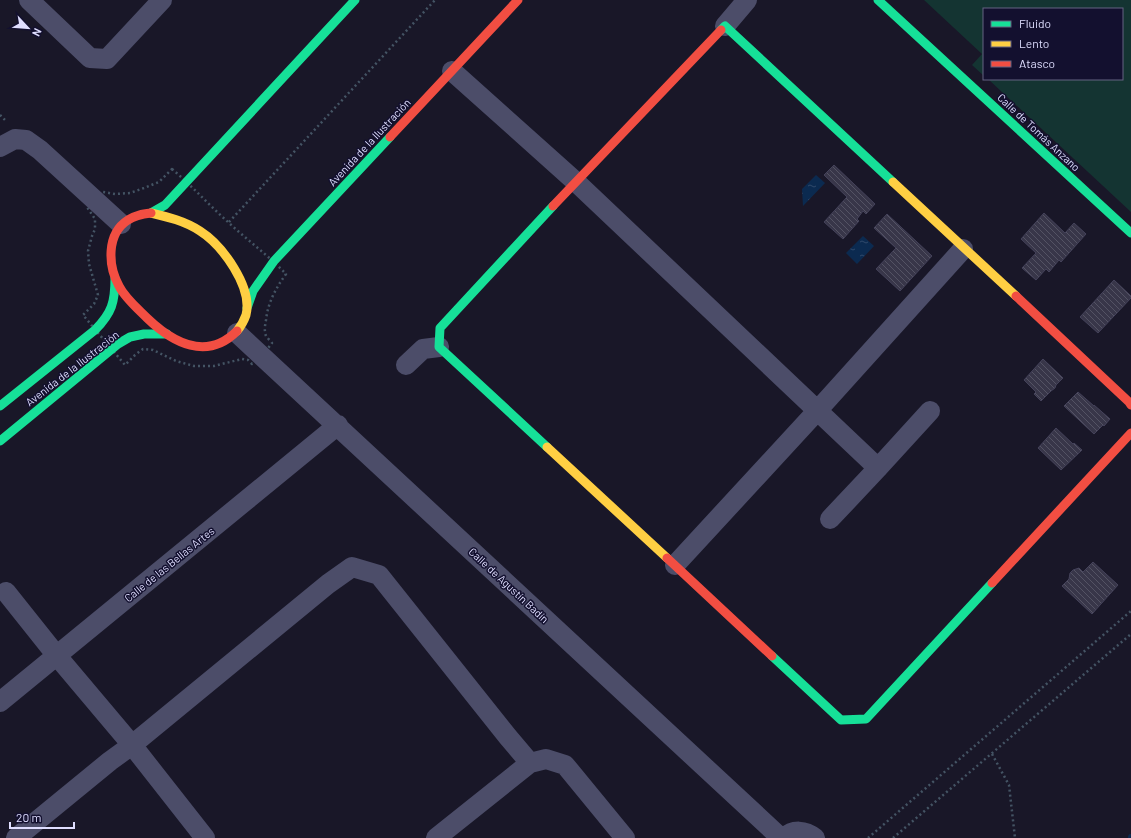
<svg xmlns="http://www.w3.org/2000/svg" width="1131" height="838" font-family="Barlow,sans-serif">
  <defs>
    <pattern id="water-ripples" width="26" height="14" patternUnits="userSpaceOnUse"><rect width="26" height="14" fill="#0b2a50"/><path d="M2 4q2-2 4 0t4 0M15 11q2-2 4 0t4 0" fill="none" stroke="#2e486a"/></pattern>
    <pattern id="building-back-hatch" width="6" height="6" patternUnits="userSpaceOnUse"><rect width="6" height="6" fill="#383649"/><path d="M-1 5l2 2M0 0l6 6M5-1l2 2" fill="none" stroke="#545364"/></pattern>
  </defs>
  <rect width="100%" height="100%" fill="#191728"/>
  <!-- grass -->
  <path fill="#143432" d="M 924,0 L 1131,0 L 1131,212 L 988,79 L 1122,79 L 1122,9 L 984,9 L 984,76 L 972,65 L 982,54 Z"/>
  <!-- water -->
  <path fill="url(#water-ripples)" d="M 816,175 L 825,183 L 803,206 L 802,189 Z
    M 863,236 L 874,246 L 857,264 L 846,253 Z"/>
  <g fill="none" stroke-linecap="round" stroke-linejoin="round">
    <!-- stream -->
    <path stroke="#0b2a50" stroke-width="6" d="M 1131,838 L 1131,837"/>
  </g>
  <!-- building -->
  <path fill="url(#building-back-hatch)" stroke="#44425a" d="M 834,165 L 875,204 L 866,214 L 863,211 L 857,219 L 859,221 L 843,239 L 824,222 L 847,197 L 824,175 Z
    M 1044,213 L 1065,233 L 1074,223 L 1086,234 L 1061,262 L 1059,260 L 1049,272 L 1046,269 L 1036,280 L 1022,268 L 1036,253 L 1021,239 Z
    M 887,214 L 932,256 L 900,291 L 876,269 L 896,248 L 874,228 Z
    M 1114,280 L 1131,296 L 1131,298 L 1098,333 L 1080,317 Z
    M 1043,359 L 1063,378 L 1056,385 L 1055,388 L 1051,391 L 1041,401 L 1034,394 L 1036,392 L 1024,380 Z
    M 1078,392 L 1094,406 L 1094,405 L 1110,419 L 1104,426 L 1103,425 L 1094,434 L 1064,406 Z
    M 1056,428 L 1073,444 L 1074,443 L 1082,450 L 1061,470 L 1038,448 Z
    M 1093,562 L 1118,585 L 1092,614 L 1062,586 L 1069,579 L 1070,573 L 1073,570 L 1079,568 L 1083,572 Z"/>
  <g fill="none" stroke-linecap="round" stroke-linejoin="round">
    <!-- path -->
    <path stroke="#445464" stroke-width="2.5" stroke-dasharray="2 3" stroke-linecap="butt" d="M 0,115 L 6,121
      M 172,169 C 192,186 209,205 228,222 C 247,240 268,255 286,274 C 276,288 268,302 266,320 C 265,325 264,331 266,336 C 267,338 271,341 272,343 L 262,356 L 252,364 L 248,360 L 242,359 L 214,366 L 194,366 L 176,361 L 153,350 L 143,349 L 135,355 L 125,365 L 83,315 L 94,304 L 98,295 L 89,264 L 88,251 L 92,236 L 95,229 L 95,219 L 87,207 L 103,192 L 115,194 L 130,193 L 144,188 L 159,182 Z
      M 229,222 L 435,0
      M 992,754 L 1009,785 L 1015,838
      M 868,838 L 1131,611
      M 893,838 L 1131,634"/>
    <!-- street -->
    <path stroke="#4c4d69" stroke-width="20" d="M 29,0 L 90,58 L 107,59 L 162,0
      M 725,26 L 747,0
      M 452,71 L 576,182 L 878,468
      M 0,147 L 15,139 L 26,140 L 40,150 L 121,224
      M 237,333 L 781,838
      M 406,365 L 423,349 L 439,347
      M 830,519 L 878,468 L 930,411
      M 675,565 L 817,411 L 963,249
      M 6,592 L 57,656 L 132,745 L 110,761 L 16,838
      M 0,702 L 338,425
      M 530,763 L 546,759 L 565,765 L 625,838
      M 205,838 L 132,745 L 328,584 L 352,567 L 379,575 L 508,737 L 530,763 L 436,838
      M 784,838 C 793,829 805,830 815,838"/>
    <!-- fast -->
    <path stroke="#16e098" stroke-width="9" d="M 878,0 L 1131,233
      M 721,30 L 725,26 L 893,182
      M 151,213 L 165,205 L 355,0
      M 247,308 L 253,291 L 274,261 L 390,137
      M 0,406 L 95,330 C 112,313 115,302 115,278
      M 0,441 L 118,344 L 130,337 L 144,334 L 167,334
      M 547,447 L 439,347 L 440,328 L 553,206
      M 772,656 L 841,720 L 866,719 L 992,583"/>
    <!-- slow -->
    <path stroke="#ffcf43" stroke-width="9" d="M 893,182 L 1016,296
      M 151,213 C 168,217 185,221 200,231 C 222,245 253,287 246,315 C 244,321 241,326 237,331
      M 547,447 L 667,558"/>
    <!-- jam -->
    <path stroke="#f24e42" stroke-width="9" d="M 390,137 L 518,0
      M 553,206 L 721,30
      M 151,213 C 143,214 135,215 128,220 C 106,234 108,266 119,286 C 125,298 137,308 147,318 C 173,343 207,361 237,331
      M 1016,296 L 1129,402 L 1131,405
      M 667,558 L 772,656
      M 992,583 L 1131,433"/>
  </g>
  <g text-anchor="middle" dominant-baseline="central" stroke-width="3" stroke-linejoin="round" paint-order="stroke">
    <!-- street labels -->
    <g font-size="11" fill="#dfdeff" stroke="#13102f">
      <text transform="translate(1039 132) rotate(43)">Calle de Tomás Anzano</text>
      <text transform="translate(369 142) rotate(-47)">Avenida de la Ilustración</text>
      <text transform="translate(72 368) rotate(-38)">Avenida de la Ilustración</text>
      <text transform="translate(169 564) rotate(-39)">Calle de las Bellas Artes</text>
      <text transform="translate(509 585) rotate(43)">Calle de Agustín Badín</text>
    </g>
  </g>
  <!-- legend -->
  <rect x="983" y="8" width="140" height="72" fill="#13102f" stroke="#656282"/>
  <rect x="991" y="21" width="20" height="6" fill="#16e098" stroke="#656282"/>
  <text x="1019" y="28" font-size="12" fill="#dfdeff">Fluido</text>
  <rect x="991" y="41" width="20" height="6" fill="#ffcf43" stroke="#656282"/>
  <text x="1019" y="48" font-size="12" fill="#dfdeff">Lento</text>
  <rect x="991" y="61" width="20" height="6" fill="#f24e42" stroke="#656282"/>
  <text x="1019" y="68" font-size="12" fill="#dfdeff">Atasco</text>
  <!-- north arrow -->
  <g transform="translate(28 28) rotate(116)" stroke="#13102f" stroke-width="3" paint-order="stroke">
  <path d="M0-3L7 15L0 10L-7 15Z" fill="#dfdeff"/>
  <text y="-6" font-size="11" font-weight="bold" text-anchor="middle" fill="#dfdeff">N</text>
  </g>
  <!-- scale -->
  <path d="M10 822v6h64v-6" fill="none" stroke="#dfdeff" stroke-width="2"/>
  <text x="16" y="822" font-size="12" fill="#dfdeff" stroke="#13102f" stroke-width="3" paint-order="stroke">20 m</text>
</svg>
